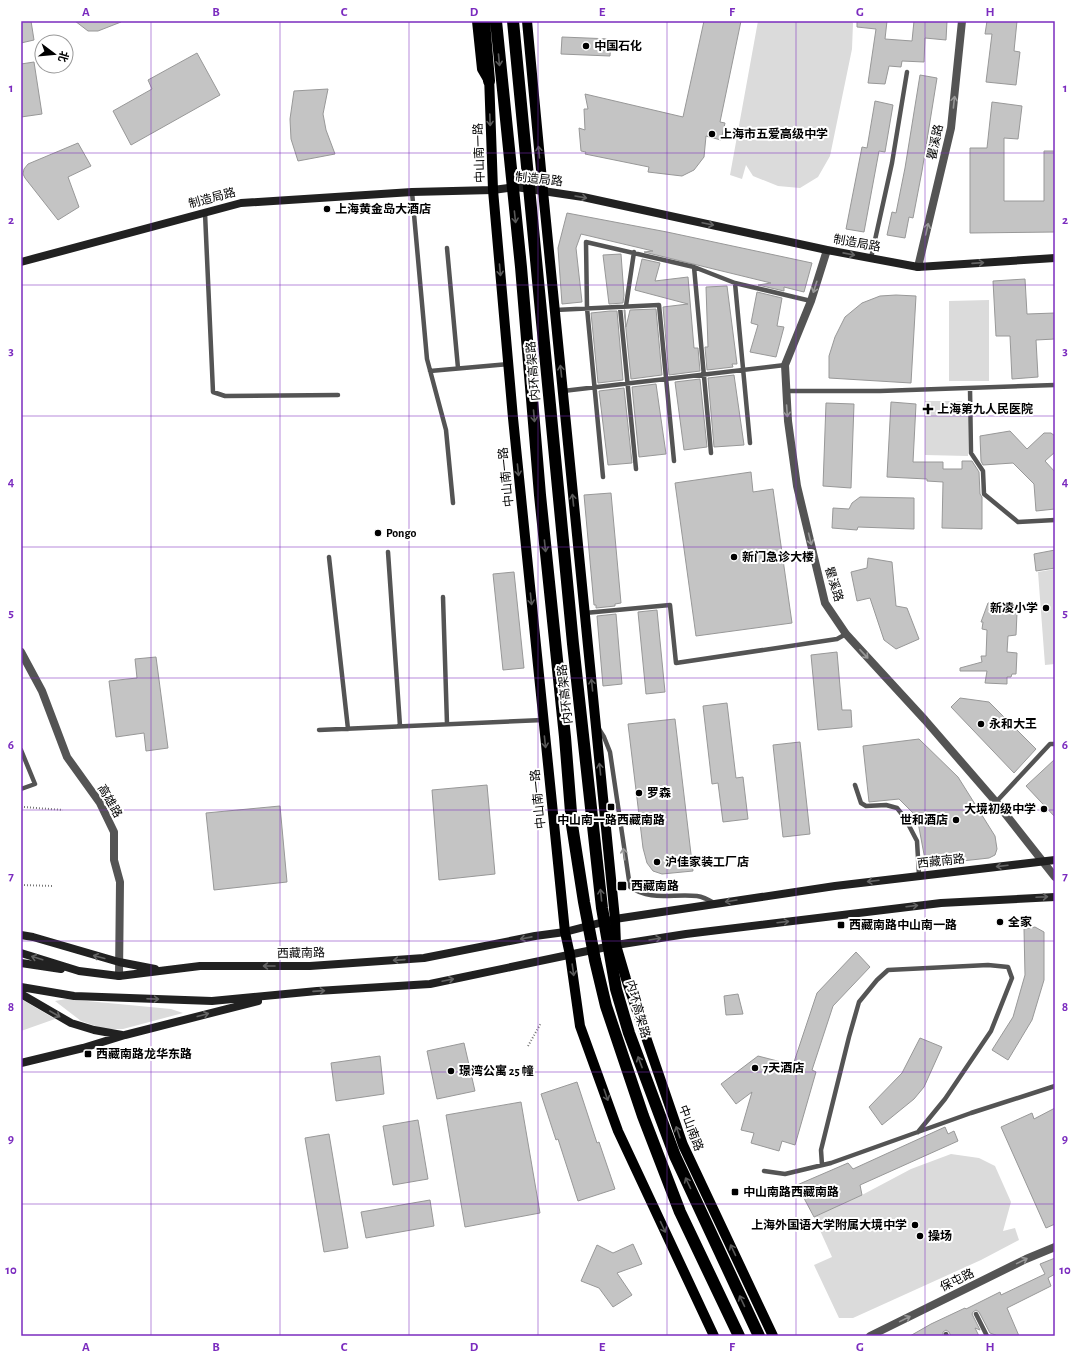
<svg xmlns="http://www.w3.org/2000/svg" width="1076" height="1357" font-family="'Alegreya Sans','Noto Sans SC',sans-serif">
  <rect width="100%" height="100%" fill="#fff"/>
  <!-- green -->
  <path fill="#dbdbdb" d="M 758,21 L 851,21 L 853,23 L 852,49 L 830,156 L 818,177 L 800,188 L 778,186 L 753,176 L 746,165 L 742,179 L 730,175 Z
    M 989,300 L 989,381 L 949,381 L 949,301 Z
    M 925,401 L 964,401 L 968,406 L 968,456 L 925,455 Z
    M 1055,569 L 1055,664 L 1045,665 L 1038,572 Z
    M 21,999 L 55,1019 L 21,1031 Z
    M 66,999 L 171,1009 L 183,1013 L 123,1029 L 104,1029 L 81,1021 L 55,1001 Z
    M 951,1154 L 979,1158 L 995,1166 L 1011,1202 L 1003,1231 L 1015,1228 L 1019,1240 L 981,1260 L 853,1318 L 839,1318 L 814,1265 L 832,1257 L 814,1217 L 862,1195 L 911,1169 Z"/>
  <!-- building -->
  <path fill="#c4c4c4" stroke="#989898" d="M 21,21 L 31,21 L 34,40 L 21,43 Z
    M 75,21 L 121,21 L 121,22 L 98,31 L 88,31 Z
    M 704,21 L 741,21 L 720,122 L 725,123 L 721,140 L 706,136 L 704,157 L 694,170 L 682,176 L 648,172 L 649,167 L 585,154 L 586,152 L 581,151 L 579,128 L 585,130 L 584,109 L 588,109 L 585,94 L 683,117 Z
    M 857,21 L 887,21 L 885,39 L 912,41 L 914,21 L 947,21 L 946,40 L 925,38 L 924,62 L 902,61 L 901,67 L 889,66 L 885,84 L 868,83 L 876,29 L 857,27 Z
    M 987,21 L 1017,21 L 1014,51 L 1020,52 L 1016,85 L 986,82 L 992,34 L 985,34 Z
    M 562,37 L 611,39 L 610,56 L 561,54 Z
    M 197,53 L 220,95 L 131,145 L 113,111 L 152,89 L 148,80 Z
    M 34,62 L 42,114 L 21,117 L 21,64 Z
    M 920,75 L 937,78 L 922,171 L 913,218 L 909,217 L 905,238 L 887,235 L 892,212 L 896,213 L 905,168 Z
    M 328,89 L 323,114 L 326,130 L 335,154 L 298,161 L 291,139 L 290,119 L 294,91 Z
    M 875,101 L 893,105 L 885,152 L 879,151 L 864,232 L 846,229 L 862,147 L 867,148 Z
    M 992,102 L 1022,106 L 1018,139 L 1004,138 L 1004,201 L 1044,201 L 1044,151 L 1055,151 L 1055,232 L 970,233 L 970,148 L 987,148 Z
    M 78,143 L 91,166 L 68,177 L 79,207 L 58,220 L 25,178 L 23,174 L 24,169 L 28,164 Z
    M 567,213 L 667,232 L 812,263 L 804,292 L 784,287 L 784,291 L 758,285 L 771,283 L 644,252 L 653,251 L 581,234 L 576,248 L 582,302 L 562,304 L 558,248 Z
    M 621,254 L 624,295 L 623,303 L 609,304 L 603,255 Z
    M 642,259 L 660,263 L 655,281 L 688,277 L 694,348 L 698,348 L 700,371 L 669,375 L 663,307 L 688,304 L 635,290 Z
    M 1025,279 L 1027,314 L 1055,313 L 1055,339 L 1036,340 L 1038,377 L 1012,379 L 1010,336 L 996,336 L 993,281 Z
    M 727,286 L 737,364 L 732,364 L 733,367 L 707,370 L 705,347 L 708,347 L 706,287 Z
    M 757,292 L 782,298 L 777,326 L 784,327 L 776,357 L 750,352 L 758,325 L 751,323 Z
    M 896,295 L 916,296 L 911,383 L 829,378 L 829,356 L 835,337 L 845,317 L 862,303 L 880,296 Z
    M 656,309 L 662,375 L 631,379 L 624,310 L 625,310 L 626,327 L 630,310 Z
    M 610,311 L 617,311 L 623,380 L 598,383 L 591,313 Z
    M 734,375 L 744,445 L 714,447 L 708,378 Z
    M 700,379 L 707,447 L 684,450 L 675,382 Z
    M 656,384 L 666,454 L 639,457 L 632,387 Z
    M 624,388 L 632,463 L 608,465 L 599,391 Z
    M 891,402 L 916,404 L 913,462 L 943,462 L 943,469 L 962,469 L 962,461 L 972,461 L 979,472 L 980,494 L 982,497 L 982,529 L 942,528 L 943,482 L 927,481 L 927,479 L 887,477 Z
    M 826,403 L 854,404 L 851,488 L 823,486 Z
    M 1010,431 L 1027,449 L 1044,433 L 1051,433 L 1055,436 L 1055,452 L 1045,461 L 1055,472 L 1055,509 L 1036,511 L 1034,484 L 1013,463 L 983,465 L 981,461 L 980,436 Z
    M 751,472 L 753,492 L 773,489 L 792,623 L 696,636 L 675,483 Z
    M 611,493 L 621,603 L 615,604 L 615,606 L 596,608 L 596,605 L 594,605 L 584,495 Z
    M 860,497 L 914,498 L 914,529 L 858,527 L 857,530 L 832,528 L 833,508 L 849,509 L 852,503 Z
    M 1055,550 L 1055,568 L 1036,571 L 1034,554 Z
    M 868,558 L 892,562 L 896,606 L 907,608 L 919,639 L 896,649 L 884,640 L 870,598 L 857,601 L 851,572 L 867,568 Z
    M 514,572 L 524,668 L 503,670 L 493,574 Z
    M 1009,602 L 1009,605 L 1015,605 L 1015,613 L 1017,613 L 1016,635 L 1008,636 L 1007,652 L 1017,653 L 1016,674 L 1012,674 L 1011,677 L 1007,677 L 1007,684 L 985,683 L 987,671 L 960,671 L 960,668 L 982,662 L 981,656 L 986,656 L 987,630 L 982,629 L 983,622 L 981,622 L 988,603 Z
    M 657,610 L 665,692 L 646,694 L 638,612 Z
    M 616,614 L 622,684 L 603,686 L 597,616 Z
    M 837,652 L 842,710 L 851,710 L 852,727 L 818,730 L 811,655 Z
    M 156,657 L 168,748 L 146,751 L 144,733 L 116,737 L 109,681 L 137,678 L 135,659 Z
    M 960,698 L 989,702 L 1036,749 L 1014,773 L 951,707 Z
    M 727,703 L 736,778 L 743,777 L 748,819 L 723,822 L 718,783 L 712,784 L 703,706 Z
    M 675,719 L 693,871 L 662,874 L 653,871 L 647,863 L 643,848 L 628,724 Z
    M 919,739 L 958,777 L 995,836 L 997,849 L 995,855 L 989,858 L 926,865 L 917,817 L 899,799 L 869,802 L 863,746 Z
    M 800,742 L 810,834 L 783,837 L 773,745 Z
    M 1055,759 L 1055,817 L 1026,786 Z
    M 487,785 L 495,874 L 439,880 L 432,790 Z
    M 280,806 L 287,882 L 214,890 L 206,813 Z
    M 1035,927 L 1044,932 L 1044,980 L 1032,1020 L 1008,1060 L 992,1050 L 1013,1017 L 1025,975 L 1024,929 Z
    M 856,952 L 870,967 L 833,1006 L 812,1070 L 816,1072 L 795,1145 L 782,1141 L 779,1151 L 751,1143 L 754,1133 L 741,1130 L 752,1092 L 736,1104 L 721,1084 L 758,1056 L 793,1065 L 817,993 Z
    M 738,994 L 743,1014 L 726,1015 L 724,996 Z
    M 920,1038 L 942,1047 L 924,1087 L 914,1099 L 882,1125 L 869,1107 L 902,1073 Z
    M 464,1043 L 475,1091 L 437,1099 L 427,1051 Z
    M 380,1056 L 384,1094 L 336,1101 L 331,1063 Z
    M 577,1082 L 597,1143 L 599,1142 L 615,1189 L 578,1201 L 558,1139 L 556,1140 L 541,1094 Z
    M 521,1102 L 540,1213 L 465,1227 L 446,1115 Z
    M 1055,1108 L 1055,1224 L 1046,1228 L 1001,1127 L 1032,1113 L 1034,1119 Z
    M 418,1120 L 428,1179 L 393,1185 L 383,1126 Z
    M 945,1127 L 948,1134 L 954,1131 L 958,1141 L 860,1185 L 862,1195 L 814,1217 L 797,1185 L 848,1163 L 853,1169 Z
    M 329,1134 L 348,1248 L 324,1252 L 305,1138 Z
    M 430,1200 L 434,1226 L 366,1238 L 361,1212 Z
    M 633,1244 L 642,1264 L 617,1273 L 632,1295 L 613,1307 L 599,1288 L 581,1281 L 597,1245 L 613,1253 Z
    M 1055,1258 L 1055,1274 L 1048,1278 L 1051,1286 L 1007,1308 L 1019,1336 L 998,1336 L 990,1333 L 979,1312 L 976,1310 L 973,1312 L 972,1314 L 980,1330 L 975,1328 L 979,1336 L 951,1336 L 949,1332 L 946,1330 L 943,1332 L 943,1336 L 910,1336 L 931,1324 L 965,1308 L 966,1309 L 1000,1292 L 1001,1295 L 1045,1274 L 1040,1264 Z"/>
  <g fill="none" stroke-linecap="round" stroke-linejoin="round">
    <!-- path -->
    <path stroke="#767676" stroke-width="2" stroke-dasharray="1 2" stroke-linecap="butt" d="M 24,807 L 63,810
      M 21,885 L 53,886
      M 528,1046 L 541,1023"/>
    <!-- lane -->
    <path stroke="#545454" stroke-width="4.5" d="M 412,192 L 427,359 L 446,430 L 453,503
      M 205,213 L 213,392 L 225,396 L 338,395
      M 447,248 L 458,368
      M 871,258 L 892,163 L 907,72
      M 694,267 L 711,453
      M 735,283 L 750,443
      M 626,306 L 634,252
      M 620,307 L 636,469
      M 555,310 L 659,305 L 674,461
      M 430,371 L 509,364
      M 970,388 L 971,453 L 983,471 L 984,494 L 1018,522 L 1055,520
      M 563,391 L 785,365
      M 786,391 L 880,391 L 1055,385
      M 603,477 L 587,308 L 586,242 L 694,267 L 735,283 L 811,301
      M 388,552 L 400,726
      M 329,557 L 348,729
      M 443,597 L 447,724
      M 585,613 L 670,605 L 676,663 L 837,639 L 846,634
      M 599,729 L 604,737 L 610,752 L 630,887 C 651,902 674,893 697,896 C 704,897 709,900 714,903
      M 319,730 L 543,720
      M 21,750 L 35,784 L 21,789
      M 855,785 L 861,803 L 866,806 L 886,805 L 897,808 L 905,818 L 917,841 L 919,875
      M 996,802 L 1050,744 L 1055,744
      M 822,1165 L 821,1150 L 849,1037 L 859,1002 L 877,980 L 888,970 L 988,965 L 1008,967 L 1012,978 L 991,1031 L 945,1099 L 918,1132
      M 764,1171 L 785,1174 L 831,1163 L 971,1113 L 1055,1086
      M 976,1314 L 987,1336
      M 946,1334 L 947,1336"/>
    <!-- street -->
    <path stroke="#545454" stroke-width="8" d="M 827,250 L 811,301 L 785,365 L 788,421 L 797,486 L 825,603 L 846,634 L 925,720 L 996,802 L 1055,877
      M 918,267 L 951,128 L 962,21
      M 21,652 L 42,691 L 67,757 L 100,803 L 114,832 L 114,860 L 120,882 L 119,976
      M 870,1336 L 1026,1259 L 1055,1247"/>
    <!-- secondary -->
    <path stroke="#212121" stroke-width="8" d="M 21,262 L 241,203 L 412,192 L 493,190 L 516,187 L 583,197 L 827,250 L 918,267 L 1055,258
      M 21,935 L 33,937 L 119,962 L 155,969
      M 21,953 L 79,971 L 119,976 L 200,966 L 310,966 L 424,958 L 535,936 L 565,932 L 615,919 L 835,886 L 1055,860
      M 21,963 L 61,969
      M 21,987 L 74,996 L 212,1001 L 317,991 L 430,984 L 616,945 L 686,934 L 941,903 L 1055,897
      M 21,994 L 71,1023 L 94,1030 L 122,1035
      M 21,1063 L 83,1048 L 125,1035 L 258,1001"/>
    <!-- primary -->
    <path stroke="#000" stroke-width="10" d="M 477,21 L 482,69 L 489,81
      M 527,21 L 543,191 L 615,919 L 616,945 L 626,979 L 683,1145 L 773,1336
      M 489,75 L 493,190 L 513,418 L 565,932 L 570,955 L 580,1026 L 618,1131 L 714,1336"/>
    <!-- highway -->
    <path stroke="#000" stroke-width="12" d="M 484,21 L 489,81
      M 496,21 L 521,267 L 540,495 L 565,737 L 572,825 L 584,902 L 595,960 L 606,1006 L 643,1116 L 680,1212 L 739,1336
      M 513,21 L 573,644 L 602,908 L 616,989 L 629,1033 L 675,1156 L 759,1336"/>
  </g>
  <!-- one-way arrows -->
  <defs><path id="oneway-shaft" d="M-6 0H5M1.5-3L5.5 0L1.5 3" fill="none" stroke-width="1.6" stroke-linecap="round" stroke-linejoin="round"/></defs>
  <g stroke="#595959">
    <use href="#oneway-shaft" transform="translate(499 60) rotate(85)"/>
    <use href="#oneway-shaft" transform="translate(490 120) rotate(88)"/>
    <use href="#oneway-shaft" transform="translate(539 152) rotate(-95)"/>
    <use href="#oneway-shaft" transform="translate(515 217) rotate(84)"/>
    <use href="#oneway-shaft" transform="translate(500 270) rotate(85)"/>
    <use href="#oneway-shaft" transform="translate(561 371) rotate(-96)"/>
    <use href="#oneway-shaft" transform="translate(534 416) rotate(85)"/>
    <use href="#oneway-shaft" transform="translate(518 470) rotate(84)"/>
    <use href="#oneway-shaft" transform="translate(573 500) rotate(-96)"/>
    <use href="#oneway-shaft" transform="translate(545 546) rotate(84)"/>
    <use href="#oneway-shaft" transform="translate(531 599) rotate(84)"/>
    <use href="#oneway-shaft" transform="translate(592 685) rotate(-96)"/>
    <use href="#oneway-shaft" transform="translate(545 742) rotate(84)"/>
    <use href="#oneway-shaft" transform="translate(600 769) rotate(-96)"/>
    <use href="#oneway-shaft" transform="translate(601 895) rotate(-96)"/>
    <use href="#oneway-shaft" transform="translate(573 970) rotate(82)"/>
    <use href="#oneway-shaft" transform="translate(640 1062) rotate(-111)"/>
    <use href="#oneway-shaft" transform="translate(606 1095) rotate(71)"/>
    <use href="#oneway-shaft" transform="translate(678 1132) rotate(-109)"/>
    <use href="#oneway-shaft" transform="translate(688 1183) rotate(-115)"/>
    <use href="#oneway-shaft" transform="translate(663 1227) rotate(65)"/>
    <use href="#oneway-shaft" transform="translate(733 1250) rotate(-115)"/>
    <use href="#oneway-shaft" transform="translate(742 1301) rotate(-115)"/>
  </g>
  <g stroke="#989898">
    <use href="#oneway-shaft" transform="translate(954 102) rotate(-84)"/>
    <use href="#oneway-shaft" transform="translate(927 229) rotate(-77)"/>
    <use href="#oneway-shaft" transform="translate(815 287) rotate(108)"/>
    <use href="#oneway-shaft" transform="translate(787 411) rotate(86)"/>
    <use href="#oneway-shaft" transform="translate(810 539) rotate(76)"/>
    <use href="#oneway-shaft" transform="translate(864 654) rotate(47)"/>
    <use href="#oneway-shaft" transform="translate(624 854) rotate(-98)"/>
    <use href="#oneway-shaft" transform="translate(1022 1261) rotate(-26)"/>
    <use href="#oneway-shaft" transform="translate(905 1319) rotate(-26)"/>
  </g>
  <g stroke="#646464">
    <use href="#oneway-shaft" transform="translate(581 197) rotate(10)"/>
    <use href="#oneway-shaft" transform="translate(708 224) rotate(12)"/>
    <use href="#oneway-shaft" transform="translate(849 254) rotate(11)"/>
    <use href="#oneway-shaft" transform="translate(978 263) rotate(-4)"/>
    <use href="#oneway-shaft" transform="translate(1002 866) rotate(173)"/>
    <use href="#oneway-shaft" transform="translate(873 881) rotate(173)"/>
    <use href="#oneway-shaft" transform="translate(1042 897) rotate(-3)"/>
    <use href="#oneway-shaft" transform="translate(731 901) rotate(171)"/>
    <use href="#oneway-shaft" transform="translate(912 906) rotate(-7)"/>
    <use href="#oneway-shaft" transform="translate(783 922) rotate(-7)"/>
    <use href="#oneway-shaft" transform="translate(526 938) rotate(169)"/>
    <use href="#oneway-shaft" transform="translate(655 939) rotate(-9)"/>
    <use href="#oneway-shaft" transform="translate(99 957) rotate(-165)"/>
    <use href="#oneway-shaft" transform="translate(37 958) rotate(-163)"/>
    <use href="#oneway-shaft" transform="translate(399 960) rotate(176)"/>
    <use href="#oneway-shaft" transform="translate(269 966) rotate(-180)"/>
    <use href="#oneway-shaft" transform="translate(448 980) rotate(-12)"/>
    <use href="#oneway-shaft" transform="translate(319 991) rotate(-4)"/>
    <use href="#oneway-shaft" transform="translate(153 999) rotate(2)"/>
    <use href="#oneway-shaft" transform="translate(55 1014) rotate(30)"/>
    <use href="#oneway-shaft" transform="translate(203 1015) rotate(-15)"/>
  </g>
  <!-- grid -->
  <path fill="none" stroke="#7b2cbf" stroke-width="1" stroke-opacity="0.55" d="M 151,21 L 151,1336M 280,21 L 280,1336M 409,21 L 409,1336M 538,21 L 538,1336M 667,21 L 667,1336M 796,21 L 796,1336M 925,21 L 925,1336M 21,153 L 1055,153M 21,285 L 1055,285M 21,416 L 1055,416M 21,547 L 1055,547M 21,678 L 1055,678M 21,810 L 1055,810M 21,941 L 1055,941M 21,1072 L 1055,1072M 21,1204 L 1055,1204"/>
  <!-- markers -->
  <g fill="#000" stroke="#fff" stroke-width="1.5">
    <circle cx="586" cy="46" r="4"/>
    <circle cx="712" cy="134" r="4"/>
    <circle cx="327" cy="209" r="4"/>
    <path d="M926 403h4v4h4v4h-4v4h-4v-4h-4v-4h4z"/>
    <circle cx="378" cy="533" r="4"/>
    <circle cx="734" cy="557" r="4"/>
    <circle cx="1046" cy="608" r="4"/>
    <circle cx="981" cy="724" r="4"/>
    <circle cx="639" cy="793" r="4"/>
    <rect x="607" y="803" width="8" height="8" rx="2"/>
    <circle cx="1044" cy="809" r="4"/>
    <circle cx="956" cy="820" r="4"/>
    <circle cx="657" cy="862" r="4"/>
    <rect x="617" y="881" width="10" height="10" rx="2"/>
    <circle cx="1000" cy="922" r="4"/>
    <rect x="837" y="921" width="8" height="8" rx="2"/>
    <rect x="84" y="1050" width="8" height="8" rx="2"/>
    <circle cx="755" cy="1068" r="4"/>
    <circle cx="451" cy="1071" r="4"/>
    <rect x="731" y="1188" width="8" height="8" rx="2"/>
    <circle cx="915" cy="1225" r="4"/>
    <circle cx="920" cy="1236" r="4"/>
  </g>
  <g text-anchor="middle" dominant-baseline="central" stroke-width="4" stroke-linejoin="round" paint-order="stroke">
    <!-- poi labels -->
    <g font-size="12" font-weight="bold" fill="#000" stroke="#fff" text-anchor="start">
      <text x="594" y="46">中国石化</text>
      <text x="720" y="134">上海市五爱高级中学</text>
      <text x="335" y="209">上海黄金岛大酒店</text>
      <text x="937" y="409">上海第九人民医院</text>
      <text x="386" y="533">Pongo</text>
      <text x="742" y="557">新门急诊大楼</text>
      <text x="1038" y="608" text-anchor="end">新凌小学</text>
      <text x="989" y="724">永和大王</text>
      <text x="647" y="793">罗森</text>
      <text x="1036" y="809" text-anchor="end">大境初级中学</text>
      <text x="611" y="820" text-anchor="middle">中山南一路西藏南路</text>
      <text x="948" y="820" text-anchor="end">世和酒店</text>
      <text x="665" y="862">沪佳家装工厂店</text>
      <text x="631" y="886">西藏南路</text>
      <text x="1008" y="922">全家</text>
      <text x="849" y="925">西藏南路中山南一路</text>
      <text x="96" y="1054">西藏南路龙华东路</text>
      <text x="763" y="1068">7天酒店</text>
      <text x="459" y="1071">璟湾公寓 25 幢</text>
      <text x="743" y="1192">中山南路西藏南路</text>
      <text x="907" y="1225" text-anchor="end">上海外国语大学附属大境中学</text>
      <text x="928" y="1236">操场</text>
    </g>
    <!-- street labels -->
    <g font-size="12" fill="#000" stroke="#fff">
      <text transform="translate(935 142) rotate(-78)">瞿溪路</text>
      <text transform="translate(479 153) rotate(-92)">中山南一路</text>
      <text transform="translate(539 179) rotate(6)">制造局路</text>
      <text transform="translate(212 198) rotate(-15)">制造局路</text>
      <text transform="translate(857 243) rotate(10)">制造局路</text>
      <text transform="translate(533 371) rotate(-95)">内环高架路</text>
      <text transform="translate(506 477) rotate(-96)">中山南一路</text>
      <text transform="translate(834 584) rotate(73)">瞿溪路</text>
      <text transform="translate(565 694) rotate(-96)">内环高架路</text>
      <text transform="translate(538 799) rotate(-96)">中山南一路</text>
      <text transform="translate(110 801) rotate(60)">高雄路</text>
      <text transform="translate(941 861) rotate(-6)">西藏南路</text>
      <text transform="translate(301 953) rotate(-1)">西藏南路</text>
      <text transform="translate(638 1009) rotate(74)">内环高架路</text>
      <text transform="translate(691 1128) rotate(69)">中山南路</text>
      <text transform="translate(957 1280) rotate(-26)">保屯路</text>
    </g>
  </g>
  <!-- border -->
  <rect width="1076" height="1357" fill="none" stroke="#ffffff" stroke-width="44"/>
  <!-- north arrow -->
  <g transform="translate(54 54) rotate(106)"><circle r="19" fill="#ffffff" stroke="#999999"/>
  <path d="M0-3L7 15L0 10L-7 15Z" fill="#000000"/>
  <text y="-6" font-size="11" font-weight="bold" text-anchor="middle" fill="#000000">北</text>
  </g>
  <rect x="22" y="22" width="1032" height="1313" fill="none" stroke="#7b2cbf" stroke-width="1.5"/>
  <g font-size="13" text-anchor="middle" font-weight="bold" fill="#7b2cbf">
    <text x="86" y="16">A</text>
    <text x="216" y="16">B</text>
    <text x="344" y="16">C</text>
    <text x="474" y="16">D</text>
    <text x="602" y="16">E</text>
    <text x="732" y="16">F</text>
    <text x="860" y="16">G</text>
    <text x="990" y="16">H</text>
    <text x="11" y="92">1</text>
    <text x="1065" y="92">1</text>
    <text x="11" y="224">2</text>
    <text x="1065" y="224">2</text>
    <text x="11" y="355">3</text>
    <text x="1065" y="355">3</text>
    <text x="11" y="486">4</text>
    <text x="1065" y="486">4</text>
    <text x="11" y="617">5</text>
    <text x="1065" y="617">5</text>
    <text x="11" y="749">6</text>
    <text x="1065" y="749">6</text>
    <text x="11" y="880">7</text>
    <text x="1065" y="880">7</text>
    <text x="11" y="1011">8</text>
    <text x="1065" y="1011">8</text>
    <text x="11" y="1143">9</text>
    <text x="1065" y="1143">9</text>
    <text x="11" y="1274">10</text>
    <text x="1065" y="1274">10</text>
    <text x="86" y="1351">A</text>
    <text x="216" y="1351">B</text>
    <text x="344" y="1351">C</text>
    <text x="474" y="1351">D</text>
    <text x="602" y="1351">E</text>
    <text x="732" y="1351">F</text>
    <text x="860" y="1351">G</text>
    <text x="990" y="1351">H</text>
  </g>
</svg>
